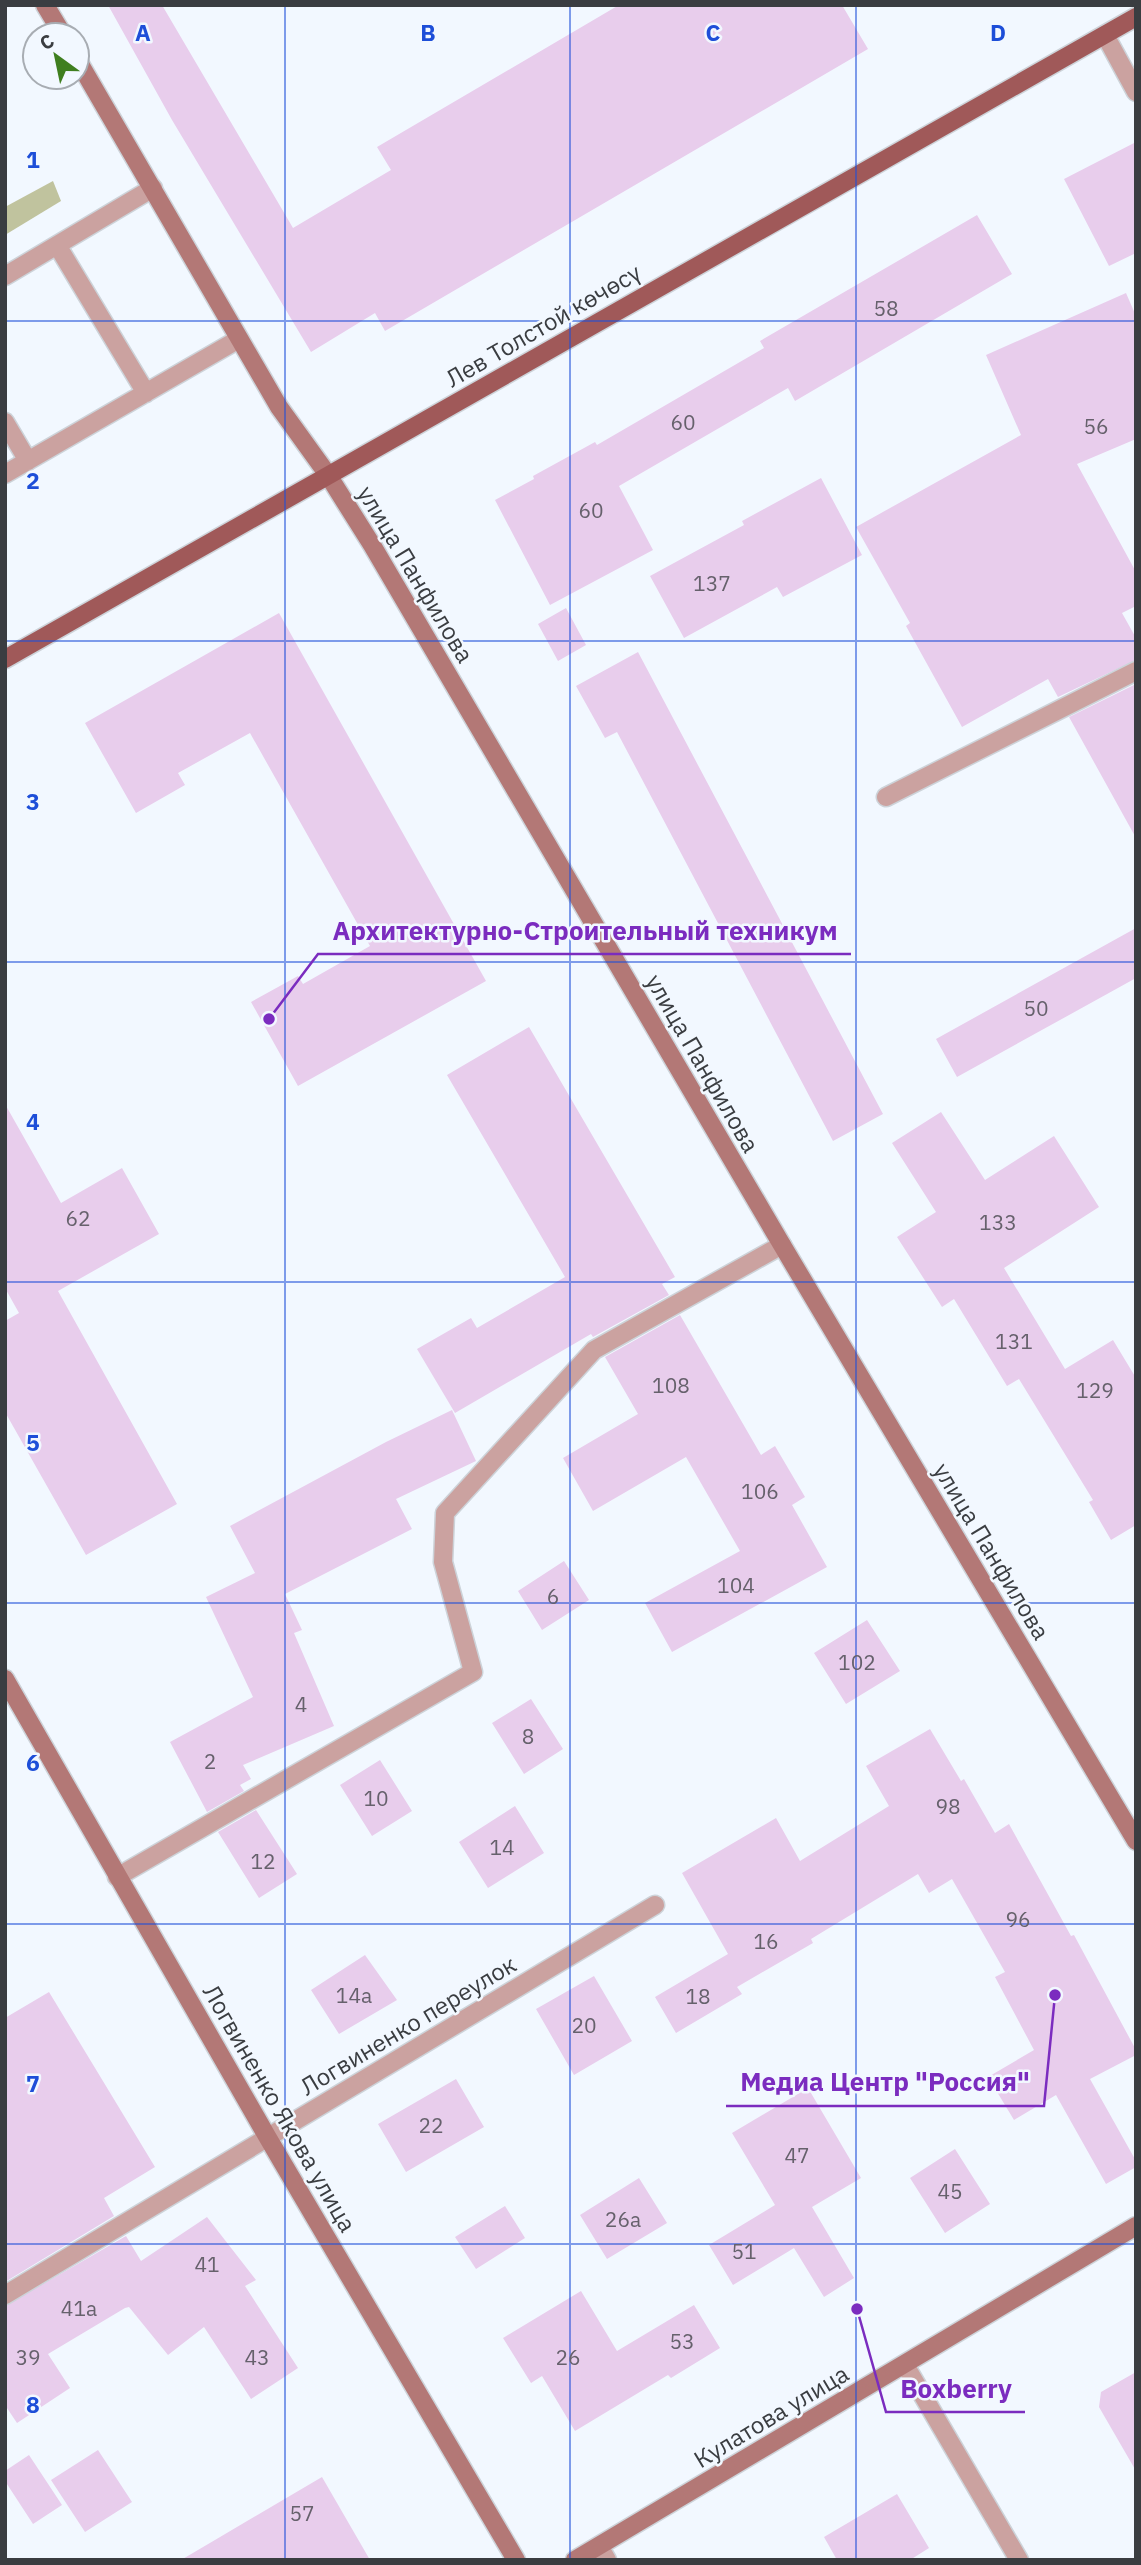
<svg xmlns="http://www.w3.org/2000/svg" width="1141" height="2565" font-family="'IBM Plex Sans',sans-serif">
  <rect width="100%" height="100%" fill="#f2f8ff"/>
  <!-- forest -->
  <path fill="#c0c39e" d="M 53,181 L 61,201 L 5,235 L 5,207 Z"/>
  <!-- building -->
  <path fill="#e8cdec" d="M 108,5 L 162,5 L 293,228 L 391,170 L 377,147 L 619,5 L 842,5 L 868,49 L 385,331 L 375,313 L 311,352 L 172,120 Z
    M 1136,142 L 1136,253 L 1109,266 L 1064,179 Z
    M 977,215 L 1012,274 L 795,401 L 788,388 L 619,486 L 653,550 L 550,605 L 495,500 L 534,479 L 533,476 L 595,442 L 597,445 L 764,348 L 760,341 Z
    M 1126,293 L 1136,316 L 1136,439 L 1077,464 L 1136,572 L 1136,606 L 1122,613 L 1136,638 L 1136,660 L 1058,697 L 1048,679 L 962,727 L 906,626 L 910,623 L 856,527 L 1021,435 L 986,355 Z
    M 821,478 L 862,555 L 783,597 L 777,587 L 684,638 L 650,576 L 744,525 L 742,521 Z
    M 566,608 L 586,645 L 558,661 L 538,624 Z
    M 279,613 L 486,981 L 298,1086 L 251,1002 L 298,976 L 303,984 L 370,946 L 250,733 L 178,773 L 185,785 L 136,813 L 85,723 Z
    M 638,652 L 883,1114 L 833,1141 L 617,732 L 605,738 L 576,686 Z
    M 1136,684 L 1136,838 L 1069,717 Z
    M 1136,928 L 1136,978 L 957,1077 L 936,1039 Z
    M 529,1027 L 675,1277 L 662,1284 L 669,1295 L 593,1337 L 591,1334 L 455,1413 L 417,1349 L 471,1318 L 477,1328 L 565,1277 L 447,1075 Z
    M 5,1104 L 61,1203 L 122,1168 L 159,1234 L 58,1291 L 177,1504 L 86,1555 L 5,1412 L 5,1321 L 19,1313 L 5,1288 Z
    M 941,1112 L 985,1180 L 1054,1136 L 1099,1207 L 1004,1268 L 1065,1369 L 1113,1340 L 1136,1378 L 1136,1525 L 1111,1540 L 1089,1502 L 1093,1500 L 1019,1379 L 1007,1386 L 954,1299 L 942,1307 L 897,1237 L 936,1212 L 892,1143 Z
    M 680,1315 L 761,1455 L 775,1446 L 805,1497 L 792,1505 L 827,1567 L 672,1652 L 645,1603 L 740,1551 L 686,1457 L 593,1511 L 563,1458 L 638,1414 L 605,1357 Z
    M 452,1410 L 476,1461 L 396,1499 L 412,1529 L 285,1594 L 302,1630 L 294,1633 L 334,1726 L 243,1765 L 251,1779 L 240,1785 L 244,1791 L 207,1812 L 170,1742 L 253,1697 L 206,1597 L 255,1573 L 230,1526 L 386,1442 Z
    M 564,1561 L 589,1600 L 542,1630 L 518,1591 Z
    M 867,1620 L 900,1671 L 846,1704 L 814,1653 Z
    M 531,1699 L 563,1749 L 524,1774 L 492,1723 Z
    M 930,1729 L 961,1781 L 964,1779 L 995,1833 L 1009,1824 L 1071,1936 L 1074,1935 L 1136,2050 L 1136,2055 L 1090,2079 L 1136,2161 L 1136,2167 L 1106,2184 L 1056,2095 L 1014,2120 L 988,2077 L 1034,2050 L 995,1977 L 1005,1972 L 952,1879 L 929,1893 L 918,1874 L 811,1939 L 813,1943 L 737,1987 L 742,1994 L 676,2033 L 655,1997 L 728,1954 L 682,1873 L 776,1818 L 800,1861 L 889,1806 L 866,1766 Z
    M 380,1760 L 412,1811 L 372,1836 L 340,1785 Z
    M 515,1806 L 544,1853 L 488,1888 L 459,1842 Z
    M 256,1810 L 297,1874 L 259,1898 L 218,1832 Z
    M 365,1955 L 397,2000 L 339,2034 L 311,1990 Z
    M 594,1976 L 632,2041 L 574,2075 L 536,2009 Z
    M 49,1992 L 155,2167 L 104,2198 L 114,2216 L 5,2282 L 5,2018 Z
    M 456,2079 L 484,2127 L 406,2172 L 378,2124 Z
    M 808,2088 L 861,2178 L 812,2207 L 854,2278 L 824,2297 L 794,2248 L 733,2285 L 709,2245 L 775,2205 L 732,2133 Z
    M 955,2149 L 990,2204 L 945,2233 L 910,2178 Z
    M 639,2178 L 667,2223 L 607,2259 L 580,2215 Z
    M 505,2206 L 525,2238 L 476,2269 L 455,2237 Z
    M 207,2217 L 256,2280 L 245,2286 L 298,2368 L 251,2399 L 204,2327 L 168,2355 L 129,2307 L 125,2308 L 48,2354 L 70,2388 L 17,2423 L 5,2405 L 5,2306 L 126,2236 L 141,2261 Z
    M 581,2291 L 617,2351 L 694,2305 L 720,2348 L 671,2378 L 668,2375 L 575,2431 L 542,2376 L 531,2383 L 503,2338 Z
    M 1136,2372 L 1136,2471 L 1099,2407 L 1101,2392 Z
    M 98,2450 L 132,2502 L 85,2532 L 51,2480 Z
    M 29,2455 L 62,2505 L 33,2524 L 5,2481 L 5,2471 Z
    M 322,2477 L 370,2560 L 181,2560 Z
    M 897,2494 L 929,2548 L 910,2560 L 837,2560 L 824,2537 Z"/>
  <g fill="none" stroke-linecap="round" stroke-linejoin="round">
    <!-- lane casing -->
    <g stroke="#cdd3d9" stroke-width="21">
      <path id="lane" d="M 57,245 L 146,393
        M 5,276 L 153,188
        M 5,422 L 28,461
        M 5,474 L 239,339
        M 886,797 L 1136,671
        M 117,1877 L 473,1672 L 443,1562 L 445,1513 L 594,1350 L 782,1245"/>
    </g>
    <!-- street casing -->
    <g stroke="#cdd3d9" stroke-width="21">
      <path id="street" d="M 1105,35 L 1136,92
        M 5,2295 L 655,1905
        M 905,2365 L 1019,2560
        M 599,2546 L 607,2560"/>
    </g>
    <!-- secondary casing -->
    <g stroke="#cdd3d9" stroke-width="21">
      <path id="secondary" d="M 45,5 L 63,35
        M 77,59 L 279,407 L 328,475 L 372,545 L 782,1245 L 1136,1841
        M 5,1679 L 268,2138 L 516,2560
        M 575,2560 L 1136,2226"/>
    </g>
    <!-- primary casing -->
    <g stroke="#cdd3d9" stroke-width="21">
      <path id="primary" d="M 5,659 L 1136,17"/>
    </g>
    <!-- lane -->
    <use href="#lane" stroke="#cba2a0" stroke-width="18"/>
    <!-- street -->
    <use href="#street" stroke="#cba2a0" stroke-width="18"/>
    <!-- secondary -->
    <use href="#secondary" stroke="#b37876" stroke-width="18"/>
    <!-- primary -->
    <use href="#primary" stroke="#a05959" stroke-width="18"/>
  </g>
  <!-- grid -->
  <path fill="none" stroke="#1d4ed8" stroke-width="2" stroke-opacity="0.55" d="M 285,5 L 285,2560M 570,5 L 570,2560M 856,5 L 856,2560M 5,321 L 1136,321M 5,641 L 1136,641M 5,962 L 1136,962M 5,1282 L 1136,1282M 5,1603 L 1136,1603M 5,1924 L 1136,1924M 5,2244 L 1136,2244"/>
  <g text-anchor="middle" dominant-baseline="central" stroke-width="5" stroke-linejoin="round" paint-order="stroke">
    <!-- number labels -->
    <g font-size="21" fill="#66616c">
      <text x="886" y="308">58</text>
      <text x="683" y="422">60</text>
      <text x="1096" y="426">56</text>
      <text x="591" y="510">60</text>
      <text x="712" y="583">137</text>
      <text x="1036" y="1008">50</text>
      <text x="78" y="1218">62</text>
      <text x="998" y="1222">133</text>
      <text x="1014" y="1341">131</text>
      <text x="671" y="1385">108</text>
      <text x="1095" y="1390">129</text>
      <text x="760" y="1491">106</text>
      <text x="736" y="1585">104</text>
      <text x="553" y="1596">6</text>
      <text x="857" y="1662">102</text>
      <text x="301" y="1704">4</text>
      <text x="528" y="1736">8</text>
      <text x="210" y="1761">2</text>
      <text x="376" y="1798">10</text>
      <text x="948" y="1806">98</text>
      <text x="502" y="1847">14</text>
      <text x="263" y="1861">12</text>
      <text x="1018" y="1919">96</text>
      <text x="766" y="1941">16</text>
      <text x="354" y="1995">14а</text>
      <text x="698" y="1996">18</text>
      <text x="584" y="2025">20</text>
      <text x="431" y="2125">22</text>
      <text x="797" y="2155">47</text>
      <text x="950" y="2191">45</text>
      <text x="623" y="2219">26a</text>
      <text x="744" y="2251">51</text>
      <text x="207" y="2264">41</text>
      <text x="79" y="2308">41a</text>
      <text x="682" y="2341">53</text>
      <text x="28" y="2357">39</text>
      <text x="257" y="2357">43</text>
      <text x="568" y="2357">26</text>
      <text x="302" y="2513">57</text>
    </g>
    <!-- street labels -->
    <g font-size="24" fill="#3a3d41" stroke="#f2f8ff">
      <text transform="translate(543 325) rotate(-30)">Лев Толстой көчөсү</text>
      <text transform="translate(416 574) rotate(59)">улица Панфилова</text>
      <text transform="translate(703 1063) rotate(60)">улица Панфилова</text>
      <text transform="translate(992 1551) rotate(59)">улица Панфилова</text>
      <text transform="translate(408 2025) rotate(-31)">Логвиненко переулок</text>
      <text transform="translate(280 2108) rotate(60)">Логвиненко Якова улица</text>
      <text transform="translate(771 2416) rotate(-31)">Кулатова улица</text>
    </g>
  </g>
  <g font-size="23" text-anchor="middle" font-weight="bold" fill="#1d4ed8" stroke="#f2f8ff" stroke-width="5" stroke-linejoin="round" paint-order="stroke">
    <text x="143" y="41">A</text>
    <text x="428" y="41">B</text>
    <text x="713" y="41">C</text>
    <text x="998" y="41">D</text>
    <text x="33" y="168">1</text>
    <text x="33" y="489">2</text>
    <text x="33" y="810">3</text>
    <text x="33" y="1130">4</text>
    <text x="33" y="1451">5</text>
    <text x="33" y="1771">6</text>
    <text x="33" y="2092">7</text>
    <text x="33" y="2413">8</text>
  </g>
  <!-- callouts -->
  <path fill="none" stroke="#7b2cbf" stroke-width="2.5" d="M269 1019L318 954H851M1055 1995L1044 2106H726M857 2309L886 2412H1025"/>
  <g fill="#7b2cbf" stroke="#f2f8ff" stroke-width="2.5">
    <circle cx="269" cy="1019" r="7"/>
    <circle cx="1055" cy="1995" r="7"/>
    <circle cx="857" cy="2309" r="7"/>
  </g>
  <g font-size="26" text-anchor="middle" font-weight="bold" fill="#7b2cbf" stroke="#f2f8ff" stroke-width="5" stroke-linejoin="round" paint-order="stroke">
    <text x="585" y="940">Архитектурно-Строительный техникум</text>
    <text x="885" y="2091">Медиа Центр "Россия"</text>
    <text x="956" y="2398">Boxberry</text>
  </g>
  <!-- border -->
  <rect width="1141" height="2565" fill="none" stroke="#3a3d41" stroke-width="14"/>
  <!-- north arrow -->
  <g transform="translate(56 56) rotate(327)"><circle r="33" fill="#f2f8ff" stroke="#a8adb3" stroke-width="2"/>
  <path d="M0-5L12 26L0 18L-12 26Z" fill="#3f7f1f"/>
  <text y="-10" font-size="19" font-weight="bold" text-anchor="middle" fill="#3a3d41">С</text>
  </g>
</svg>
